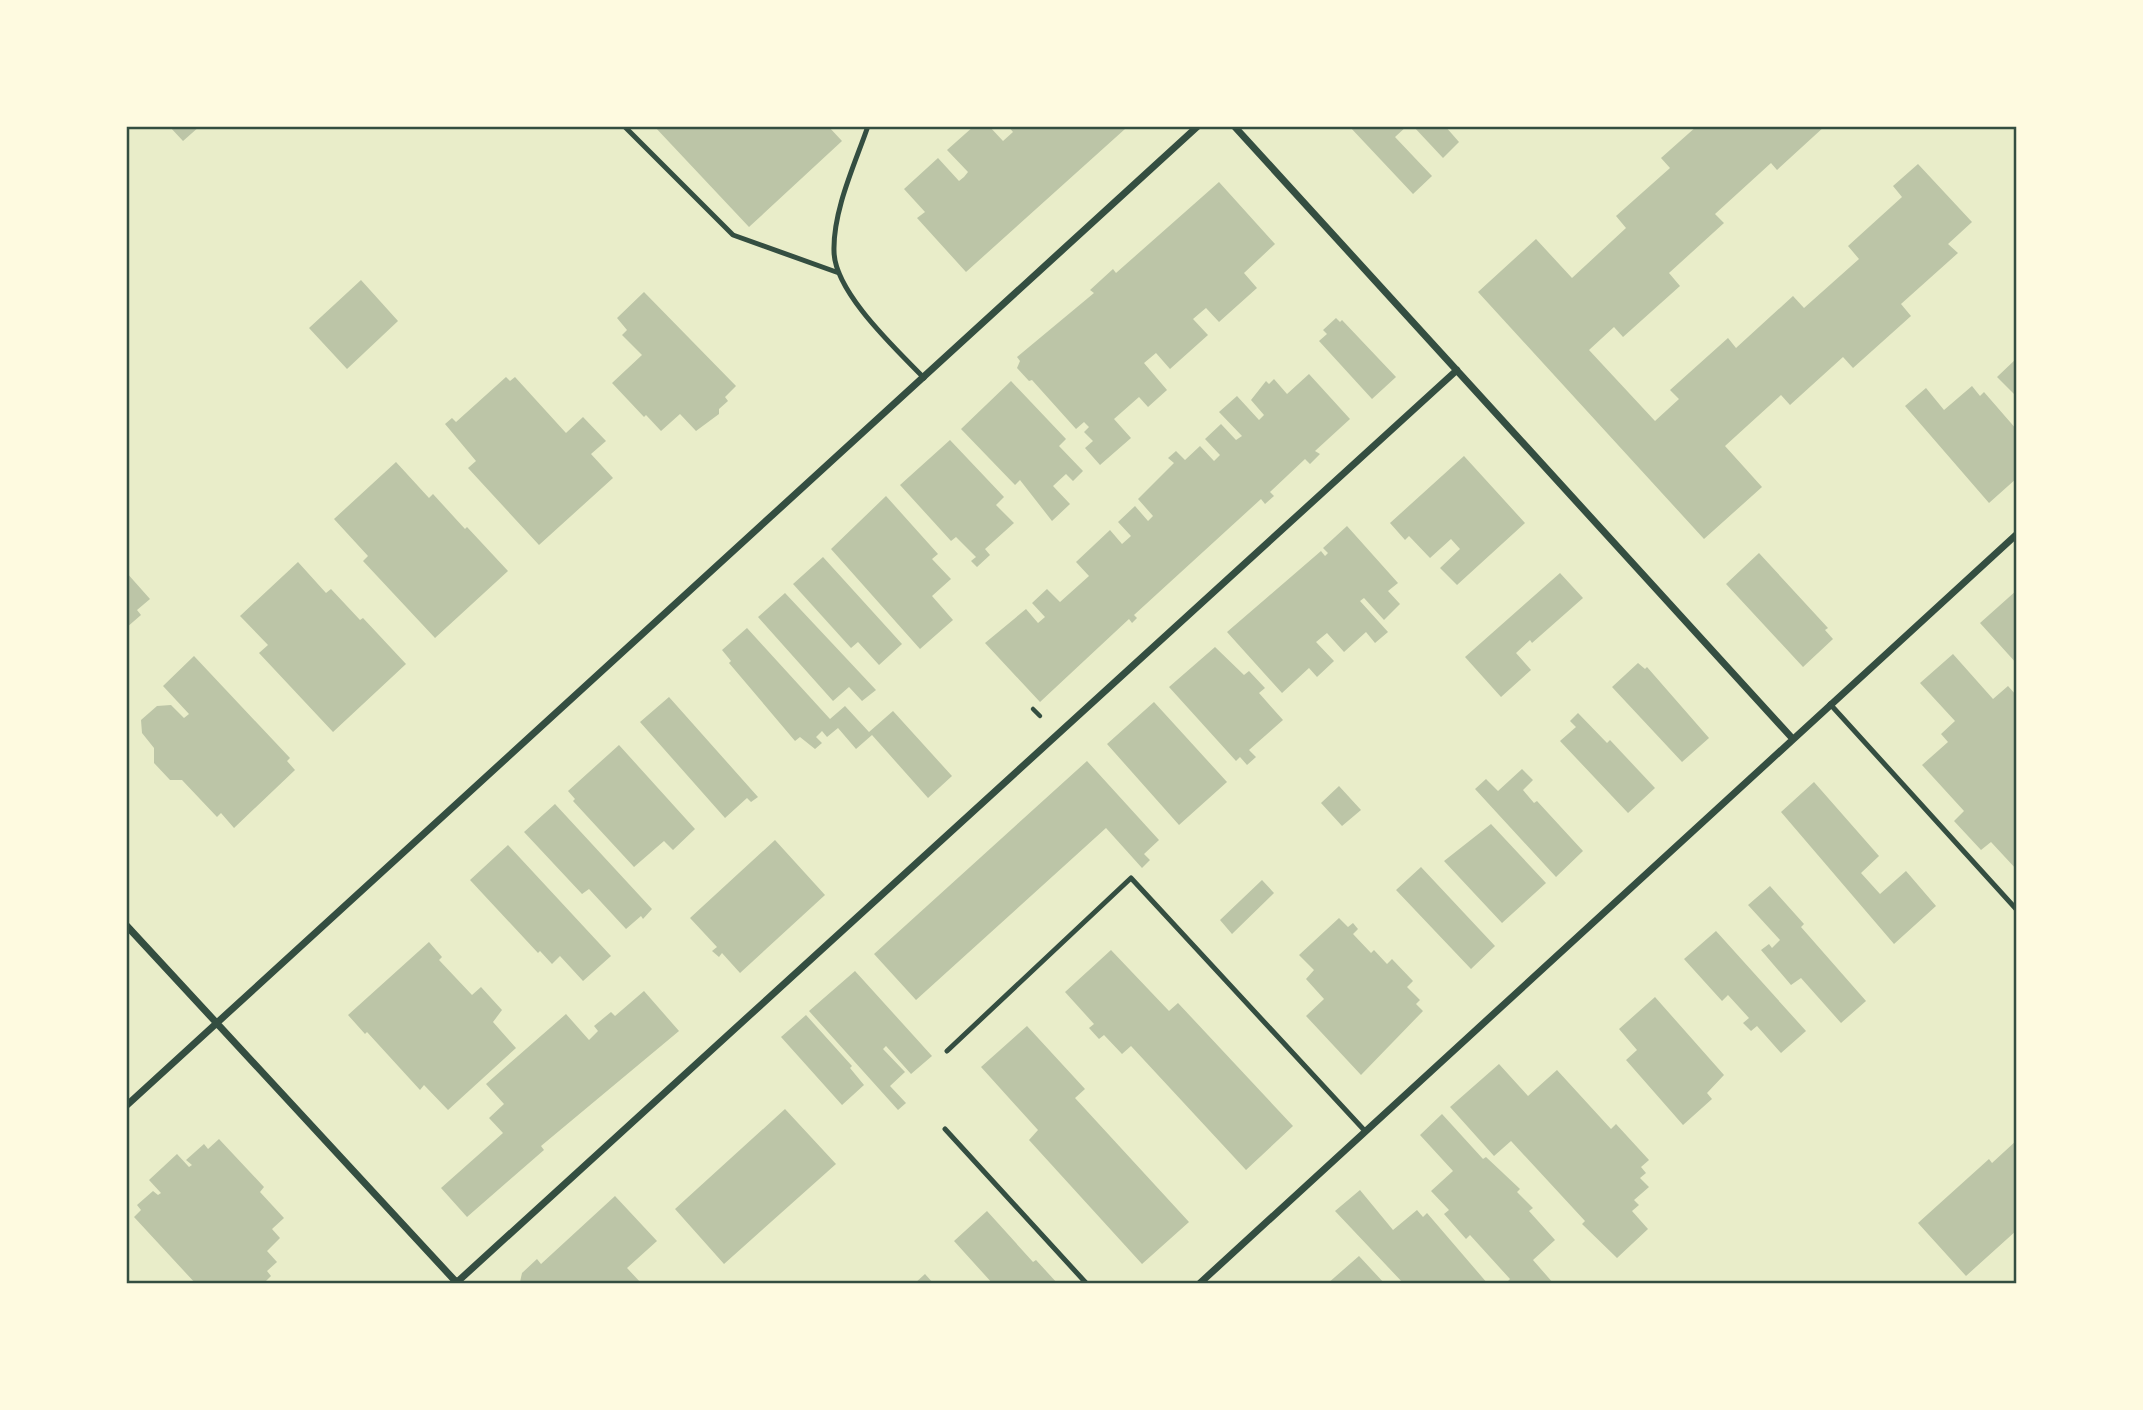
<svg xmlns="http://www.w3.org/2000/svg" width="2143" height="1410" font-family="'Crimson Pro',serif">
  <rect width="100%" height="100%" fill="#e9edc9"/>
  <!-- building -->
  <path fill="#bcc5a7" d="M 169,126 L 200,126 L 183,141 Z
    M 654,126 L 828,126 L 842,141 L 749,227 Z
    M 974,126 L 989,126 L 1003,141 L 1013,132 L 1008,126 L 1123,126 L 1125,129 L 966,272 L 917,218 L 925,212 L 904,189 L 938,158 L 959,181 L 964,177 L 968,172 L 947,150 Z
    M 1349,126 L 1407,126 L 1395,137 L 1432,176 L 1413,194 Z
    M 1413,126 L 1445,126 L 1459,142 L 1443,158 Z
    M 1697,126 L 1825,126 L 1777,170 L 1771,163 L 1715,214 L 1724,223 L 1669,273 L 1680,286 L 1623,337 L 1614,327 L 1589,350 L 1655,421 L 1679,399 L 1670,390 L 1728,338 L 1736,348 L 1793,296 L 1804,308 L 1859,259 L 1848,246 L 1902,197 L 1893,186 L 1918,164 L 1972,222 L 1948,244 L 1958,253 L 1901,304 L 1911,316 L 1853,368 L 1843,357 L 1790,405 L 1781,395 L 1725,446 L 1762,487 L 1704,539 L 1478,292 L 1536,239 L 1572,278 L 1626,228 L 1616,216 L 1670,168 L 1661,158 Z
    M 1219,182 L 1275,244 L 1244,273 L 1257,288 L 1219,322 L 1206,308 L 1200,313 L 1193,319 L 1208,335 L 1170,369 L 1156,353 L 1144,363 L 1167,390 L 1148,407 L 1139,397 L 1114,419 L 1131,438 L 1100,465 L 1085,448 L 1093,441 L 1084,432 L 1089,427 L 1084,422 L 1076,429 L 1032,380 L 1029,381 L 1017,368 L 1020,361 L 1017,357 L 1094,293 L 1090,290 L 1113,269 L 1116,273 Z
    M 361,280 L 398,321 L 347,369 L 309,328 Z
    M 644,292 L 736,386 L 725,397 L 728,401 L 719,409 L 719,414 L 696,431 L 680,414 L 661,431 L 646,415 L 644,417 L 612,383 L 642,355 L 622,335 L 627,330 L 617,318 Z
    M 1336,318 L 1340,322 L 1342,320 L 1396,377 L 1372,399 L 1319,341 L 1327,334 L 1323,330 Z
    M 2017,358 L 2017,397 L 1997,377 Z
    M 1309,374 L 1350,419 L 1315,451 L 1320,454 L 1310,464 L 1305,459 L 1270,492 L 1274,496 L 1265,504 L 1261,499 L 1134,615 L 1137,618 L 1132,623 L 1129,619 L 1040,702 L 985,643 L 1026,609 L 1038,623 L 1045,617 L 1032,603 L 1047,589 L 1060,602 L 1089,576 L 1076,562 L 1110,530 L 1122,544 L 1131,536 L 1118,522 L 1135,506 L 1148,521 L 1153,516 L 1138,499 L 1174,463 L 1168,458 L 1176,451 L 1185,460 L 1200,446 L 1214,461 L 1220,455 L 1205,439 L 1221,424 L 1236,440 L 1242,436 L 1219,412 L 1237,396 L 1259,420 L 1264,415 L 1251,400 L 1266,381 L 1269,384 L 1274,379 L 1287,394 Z
    M 506,377 L 510,381 L 515,377 L 566,433 L 583,417 L 606,441 L 591,454 L 613,478 L 539,545 L 468,468 L 476,461 L 445,424 L 452,418 L 456,422 Z
    M 1011,381 L 1066,439 L 1059,446 L 1083,471 L 1073,481 L 1066,474 L 1053,486 L 1070,504 L 1052,521 L 1020,480 L 1015,485 L 961,429 Z
    M 1972,386 L 1980,396 L 1984,392 L 2017,430 L 2017,478 L 1989,503 L 1905,406 L 1926,388 L 1944,410 Z
    M 950,440 L 1004,497 L 996,505 L 1014,523 L 985,549 L 990,555 L 977,567 L 971,561 L 976,557 L 956,537 L 951,541 L 900,485 Z
    M 1464,456 L 1525,523 L 1457,585 L 1440,568 L 1460,549 L 1451,539 L 1430,558 L 1409,536 L 1405,540 L 1390,523 Z
    M 396,462 L 429,498 L 433,494 L 465,529 L 467,527 L 508,571 L 435,638 L 363,561 L 368,556 L 334,519 Z
    M 886,496 L 938,554 L 932,559 L 951,579 L 932,596 L 953,620 L 920,649 L 831,549 Z
    M 1347,526 L 1398,583 L 1388,591 L 1400,604 L 1384,620 L 1364,598 L 1360,601 L 1388,632 L 1375,643 L 1366,632 L 1344,652 L 1327,633 L 1316,642 L 1334,661 L 1317,677 L 1309,668 L 1282,693 L 1227,632 L 1321,551 L 1325,556 L 1328,553 L 1323,548 Z
    M 1759,553 L 1828,628 L 1825,630 L 1833,639 L 1803,667 L 1726,584 Z
    M 823,557 L 902,644 L 879,665 L 858,642 L 851,648 L 793,584 Z
    M 298,562 L 326,593 L 331,589 L 360,620 L 363,618 L 406,664 L 333,732 L 259,653 L 268,645 L 240,616 Z
    M 126,572 L 150,599 L 137,610 L 141,615 L 126,628 Z
    M 1560,573 L 1583,598 L 1532,643 L 1530,640 L 1516,653 L 1531,670 L 1501,697 L 1465,657 Z
    M 2017,590 L 2017,664 L 1980,623 Z
    M 785,593 L 876,690 L 862,701 L 849,687 L 833,701 L 758,617 Z
    M 747,628 L 830,719 L 845,706 L 869,732 L 893,711 L 952,776 L 928,798 L 872,735 L 856,749 L 838,728 L 827,737 L 822,731 L 816,737 L 822,743 L 815,749 L 800,737 L 795,741 L 729,663 L 731,661 L 722,650 Z
    M 1215,647 L 1244,675 L 1249,671 L 1265,688 L 1259,693 L 1283,720 L 1249,750 L 1256,757 L 1247,765 L 1240,757 L 1236,761 L 1169,687 Z
    M 1953,654 L 1993,699 L 2008,686 L 2017,696 L 2017,870 L 1991,842 L 1981,850 L 1954,821 L 1964,811 L 1922,765 L 1948,742 L 1941,734 L 1955,721 L 1920,683 Z
    M 194,656 L 290,758 L 287,761 L 295,770 L 234,828 L 221,813 L 217,817 L 182,780 L 170,780 L 154,763 L 154,748 L 142,733 L 141,720 L 157,706 L 171,705 L 184,718 L 189,714 L 163,686 Z
    M 1638,663 L 1645,669 L 1647,667 L 1709,738 L 1682,762 L 1612,687 Z
    M 669,697 L 758,797 L 751,802 L 747,798 L 725,818 L 640,722 Z
    M 1154,702 L 1227,782 L 1179,825 L 1107,744 Z
    M 1578,713 L 1607,743 L 1610,740 L 1655,788 L 1628,813 L 1560,741 L 1576,727 L 1570,721 Z
    M 619,745 L 695,829 L 673,850 L 664,841 L 634,867 L 573,801 L 575,799 L 568,791 Z
    M 1087,761 L 1159,840 L 1144,854 L 1150,860 L 1142,868 L 1106,828 L 916,1000 L 874,954 Z
    M 1522,769 L 1533,780 L 1523,790 L 1534,803 L 1537,801 L 1583,851 L 1556,877 L 1475,789 L 1486,779 L 1498,791 Z
    M 1814,782 L 1879,856 L 1861,873 L 1880,894 L 1906,871 L 1936,906 L 1894,944 L 1781,812 Z
    M 1339,786 L 1361,810 L 1342,826 L 1321,803 Z
    M 555,804 L 652,909 L 643,919 L 641,916 L 626,929 L 589,889 L 582,894 L 524,832 Z
    M 1491,824 L 1546,883 L 1502,923 L 1444,861 Z
    M 775,840 L 825,895 L 740,973 L 722,953 L 719,957 L 712,951 L 717,947 L 690,918 Z
    M 508,845 L 611,956 L 583,981 L 560,956 L 552,964 L 540,951 L 538,953 L 470,880 Z
    M 1421,867 L 1495,946 L 1471,969 L 1396,890 Z
    M 1262,880 L 1274,893 L 1232,934 L 1220,920 Z
    M 1770,886 L 1804,924 L 1801,927 L 1866,1001 L 1841,1023 L 1801,978 L 1791,985 L 1761,950 L 1769,944 L 1772,948 L 1780,940 L 1748,905 Z
    M 1339,918 L 1348,927 L 1353,923 L 1358,929 L 1353,934 L 1371,953 L 1374,950 L 1387,964 L 1392,959 L 1413,981 L 1407,987 L 1420,1000 L 1416,1004 L 1423,1011 L 1361,1075 L 1306,1016 L 1324,999 L 1306,979 L 1314,970 L 1299,955 Z
    M 1716,931 L 1806,1031 L 1781,1053 L 1757,1026 L 1751,1031 L 1743,1023 L 1749,1018 L 1728,995 L 1722,1001 L 1684,959 Z
    M 429,942 L 442,957 L 439,960 L 472,995 L 481,987 L 502,1010 L 493,1022 L 516,1048 L 448,1110 L 424,1085 L 420,1090 L 367,1032 L 365,1034 L 348,1015 Z
    M 1111,950 L 1169,1011 L 1178,1003 L 1293,1126 L 1246,1170 L 1131,1046 L 1122,1054 L 1104,1035 L 1099,1039 L 1089,1028 L 1094,1024 L 1065,992 Z
    M 855,971 L 932,1056 L 911,1074 L 886,1046 L 883,1049 L 905,1072 L 890,1086 L 906,1103 L 898,1110 L 809,1011 Z
    M 644,991 L 679,1031 L 541,1146 L 544,1150 L 467,1217 L 441,1188 L 503,1133 L 489,1118 L 504,1104 L 486,1084 L 566,1014 L 589,1040 L 598,1031 L 594,1026 L 611,1012 L 615,1016 Z
    M 1655,997 L 1724,1075 L 1707,1093 L 1712,1099 L 1683,1125 L 1626,1060 L 1637,1050 L 1619,1029 Z
    M 806,1015 L 852,1066 L 850,1068 L 864,1085 L 842,1105 L 781,1037 Z
    M 1027,1026 L 1085,1089 L 1075,1098 L 1189,1222 L 1142,1264 L 1029,1140 L 1038,1130 L 981,1067 Z
    M 1499,1064 L 1528,1096 L 1557,1070 L 1611,1129 L 1616,1124 L 1649,1160 L 1641,1167 L 1646,1173 L 1640,1178 L 1649,1187 L 1634,1200 L 1639,1205 L 1632,1211 L 1648,1229 L 1617,1258 L 1582,1224 L 1585,1221 L 1511,1141 L 1494,1156 L 1450,1107 Z
    M 785,1109 L 836,1164 L 724,1264 L 675,1209 Z
    M 1442,1114 L 1483,1159 L 1486,1157 L 1520,1189 L 1517,1192 L 1533,1208 L 1529,1211 L 1555,1240 L 1533,1260 L 1554,1284 L 1505,1284 L 1510,1279 L 1470,1235 L 1466,1239 L 1444,1214 L 1449,1210 L 1431,1191 L 1453,1171 L 1420,1135 Z
    M 219,1139 L 264,1187 L 260,1192 L 284,1218 L 272,1229 L 280,1238 L 267,1251 L 277,1262 L 267,1271 L 271,1276 L 263,1284 L 196,1284 L 134,1217 L 141,1210 L 137,1205 L 153,1191 L 158,1195 L 161,1193 L 149,1180 L 177,1154 L 189,1167 L 192,1165 L 186,1160 L 204,1144 L 208,1149 Z
    M 2017,1140 L 2017,1230 L 1966,1276 L 1918,1223 L 1989,1159 L 1992,1163 Z
    M 1360,1190 L 1393,1230 L 1417,1210 L 1423,1217 L 1427,1213 L 1488,1284 L 1404,1284 L 1335,1211 Z
    M 615,1196 L 657,1241 L 627,1268 L 642,1284 L 520,1282 L 522,1273 L 537,1259 L 541,1264 Z
    M 987,1211 L 1033,1262 L 1036,1260 L 1058,1284 L 993,1284 L 954,1241 Z
    M 1359,1256 L 1385,1284 L 1327,1284 Z
    M 925,1274 L 934,1284 L 914,1284 Z"/>
  <g fill="none" stroke-linecap="round" stroke-linejoin="round">
    <!-- path -->
    <path stroke="#344e41" stroke-width="4.5" d="M 1033,709 L 1040,716"/>
    <!-- service -->
    <path stroke="#344e41" stroke-width="5" d="M 624,126 L 733,235 L 839,273
      M 868,126 C 855,164 833,210 834,251 C 834,292 897,350 924,378
      M 1830,704 L 2017,910
      M 947,1051 L 1131,878 L 1365,1131
      M 945,1129 L 1087,1284"/>
    <!-- minor -->
    <path stroke="#344e41" stroke-width="7" d="M 1234,126 L 1792,738
      M 126,925 L 458,1284
      M 126,1106 L 1198,126
      M 455,1284 L 1457,370
      M 1199,1284 L 2017,534"/>
  </g>
  <!-- border -->
  <rect width="2143" height="1410" fill="none" stroke="#fefae0" stroke-width="256"/>
  <rect x="128" y="128" width="1887" height="1154" fill="none" stroke="#344e41" stroke-width="2.5"/>
</svg>
